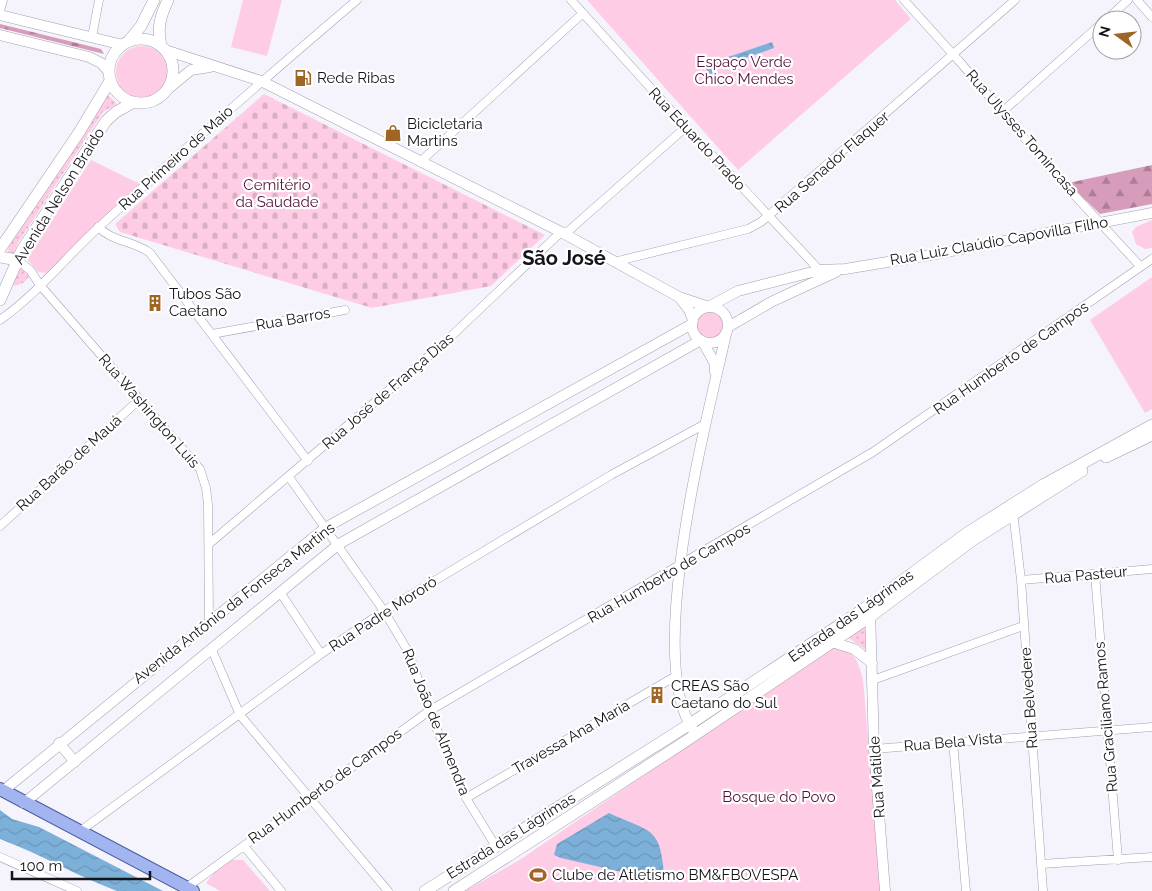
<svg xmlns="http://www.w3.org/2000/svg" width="1152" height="891" font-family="Raleway,sans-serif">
  <defs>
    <pattern id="grass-dots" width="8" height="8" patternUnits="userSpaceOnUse" patternTransform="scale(1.25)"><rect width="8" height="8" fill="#fecde5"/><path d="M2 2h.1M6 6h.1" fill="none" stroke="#d9afc4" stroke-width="1.8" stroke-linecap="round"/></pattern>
    <pattern id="forest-firs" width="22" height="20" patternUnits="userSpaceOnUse" patternTransform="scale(1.25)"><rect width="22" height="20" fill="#d69cba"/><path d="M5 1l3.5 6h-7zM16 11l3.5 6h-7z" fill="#ac7e96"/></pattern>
    <pattern id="cemetery-stones" width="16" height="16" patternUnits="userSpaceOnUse" patternTransform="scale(1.25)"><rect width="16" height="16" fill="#fecde5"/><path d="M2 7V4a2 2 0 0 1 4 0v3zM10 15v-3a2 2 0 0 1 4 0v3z" fill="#d9afc4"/></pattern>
    <pattern id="water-waves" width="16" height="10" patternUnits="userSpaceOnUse" patternTransform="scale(1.25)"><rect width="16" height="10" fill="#7db0d8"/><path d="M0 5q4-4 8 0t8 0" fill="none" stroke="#6b96b9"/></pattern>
  </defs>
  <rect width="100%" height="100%" fill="#f5f3fc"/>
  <!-- grass -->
  <path fill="url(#grass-dots)" d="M 107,94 L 117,104 L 103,112 L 18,243 L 13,254 L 7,254 L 9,246 Z
    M 19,265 L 29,276 C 26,283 17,287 10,285 Z
    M 866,625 L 868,651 L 847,637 Z"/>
  <!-- forest -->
  <path fill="url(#forest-firs)" d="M 0,24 L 101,49 L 104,54 L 0,28 Z
    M 1152,165 L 1152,204 L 1100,214 L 1068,183 Z"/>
  <!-- cemetery -->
  <path fill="url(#cemetery-stones)" d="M 264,94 L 545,235 L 491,286 L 372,308 L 120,232 L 115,224 Z"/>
  <!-- green -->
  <path fill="#fecde5" d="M 243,0 L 282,0 L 267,56 L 231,47 Z
    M 587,0 L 895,0 L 911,19 L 738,170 Z
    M116 72a26 26 0 1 1 52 0a26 26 0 1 1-52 0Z
    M 91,160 L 142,185 L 46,273 L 38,272 L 27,259 Z
    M 1152,220 L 1152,248 L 1145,249 L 1136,244 L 1132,232 L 1136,227 Z
    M 1152,277 L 1152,409 L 1145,413 L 1090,320 Z
    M697 325a14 14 0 1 1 28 0a14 14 0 1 1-28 0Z
    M 833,646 C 855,652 857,658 863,679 L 881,891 L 465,891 L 521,859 Z
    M 232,860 L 243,860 L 270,891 L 220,891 L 206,883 L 217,869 Z"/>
  <!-- water -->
  <path fill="url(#water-waves)" d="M 772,42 L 774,48 L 713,69 L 718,83 L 712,85 L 705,65 Z
    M 0,810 L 12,819 L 39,827 L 163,891 C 152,891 126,891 117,891 C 77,876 40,854 0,839 Z
    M 609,813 C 656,834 660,827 665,882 L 561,858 L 554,855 L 557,844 Z"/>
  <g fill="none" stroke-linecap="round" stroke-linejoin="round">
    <!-- minor casing -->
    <g stroke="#a39fb3" stroke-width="9">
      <path id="minor" d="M 571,0 L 686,127 L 822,273
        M 904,0 L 960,62 L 1054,173 L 1140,266
        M 1137,0 L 1152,17
        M 0,11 L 3,0
        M 1106,20 L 1128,0
        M 92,37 L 99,0
        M 1002,112 L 1102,23
        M 420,162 L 583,13
        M 98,227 C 113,242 134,241 150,253 L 308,461
        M 565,234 L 686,127
        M 17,260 L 30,270 L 40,285 L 200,469 L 206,488 L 208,504 L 209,622
        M 614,262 L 748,229 L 761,222 L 1015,0
        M 0,320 C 37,294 66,257 100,226 C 184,149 270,74 357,0
        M 212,334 L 345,310
        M 289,477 L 384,611 L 409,653 L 429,711 L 466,798 L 495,845
        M 1013,512 L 1021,580 L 1043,891
        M 0,526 L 139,400
        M 209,544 L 444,343 L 561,232
        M 1095,574 L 1118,860
        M 1021,580 L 1152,569
        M 280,592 L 321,654
        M 212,650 L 240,715 L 388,891
        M 873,680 L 1023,626
        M 953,742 L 966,891
        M 874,749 L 1152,727
        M 466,798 L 676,676
        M 79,832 L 321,654 L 384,611 L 611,475 L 705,424
        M 244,846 L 281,891
        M 0,857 L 77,891
        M 1041,864 L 1152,857
        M 186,888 L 429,711 L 873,452 L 1152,259"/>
    </g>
    <!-- tertiary casing -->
    <g stroke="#a39fb3" stroke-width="11">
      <path id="tertiary" d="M 0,15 L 123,45
        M 0,35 L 89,57 L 101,63 L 109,72
        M 165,50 L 261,81 L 561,232 L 679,297 L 706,306
        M 168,89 L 191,70 L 210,67
        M 679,297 L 689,310 L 693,320
        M 710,306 L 738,291 L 820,270 L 845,269 L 936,254 L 1152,213
        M692 325a18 18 0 1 1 36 0a18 18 0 1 1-36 0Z
        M 728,327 L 773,301 L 836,272
        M 703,342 L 715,364 L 715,372
        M 870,610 L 874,749 L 885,891
        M 832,642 L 854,649 L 872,663
        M 693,730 C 644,658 707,419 726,334
        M 59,743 L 75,762
        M 3,791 L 325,528 L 692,324
        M 24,803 L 339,544 L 701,340"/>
    </g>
    <!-- secondary casing -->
    <g stroke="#a39fb3" stroke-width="12">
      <path id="secondary" d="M109 71a32 32 0 1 1 64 0a32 32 0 1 1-64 0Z
        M 128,42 L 141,26 L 154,0
        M 161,46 C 157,28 160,17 168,0
        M 0,249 L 78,134 L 110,81
        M 0,257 L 17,260
        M 0,300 L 22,250 L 106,121 L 116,112 L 132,103
        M 1106,457 L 1152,435
        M 425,891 L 690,724 L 865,608 L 967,533 L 1043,485 L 1152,425
        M 454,891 L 683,743 L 871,616 L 973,540 L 1082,471"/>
    </g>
    <!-- primary casing -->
    <g stroke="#4a5d9f" stroke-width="14">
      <path id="primary" d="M 0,789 L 193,891"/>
    </g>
    <!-- minor -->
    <use href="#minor" stroke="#fff" stroke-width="8"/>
    <!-- tertiary -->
    <use href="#tertiary" stroke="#fff" stroke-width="10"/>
    <!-- secondary -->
    <use href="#secondary" stroke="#fff" stroke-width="11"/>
    <!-- primary -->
    <use href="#primary" stroke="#a3b5f0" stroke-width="12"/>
  </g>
  <!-- icons -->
  <defs>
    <g id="fuel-bare" transform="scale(1.35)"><path d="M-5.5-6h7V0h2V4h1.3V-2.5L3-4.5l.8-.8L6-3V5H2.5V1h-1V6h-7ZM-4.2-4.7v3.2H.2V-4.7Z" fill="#9f6524" stroke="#fff" stroke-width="2.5" paint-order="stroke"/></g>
    <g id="shop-bare" transform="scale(1.35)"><path d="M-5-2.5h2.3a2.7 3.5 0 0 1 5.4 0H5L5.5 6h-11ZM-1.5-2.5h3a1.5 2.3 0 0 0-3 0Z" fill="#9f6524" stroke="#fff" stroke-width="2.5" paint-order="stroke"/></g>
    <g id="building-bare" transform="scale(1.35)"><path d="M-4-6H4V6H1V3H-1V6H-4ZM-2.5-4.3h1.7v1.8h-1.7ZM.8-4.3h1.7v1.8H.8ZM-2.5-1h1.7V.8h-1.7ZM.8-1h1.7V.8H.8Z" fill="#9f6524" stroke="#fff" stroke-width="2.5" paint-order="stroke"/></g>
    <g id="stadium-bare" transform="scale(1.35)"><path d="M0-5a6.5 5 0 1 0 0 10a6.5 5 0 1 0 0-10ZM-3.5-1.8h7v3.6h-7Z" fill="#9f6524" stroke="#fff" stroke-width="2.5" paint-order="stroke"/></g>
  </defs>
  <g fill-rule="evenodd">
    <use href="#fuel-bare" x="303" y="78"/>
    <use href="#shop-bare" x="393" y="133"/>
    <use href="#building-bare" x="155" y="303"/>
    <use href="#building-bare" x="657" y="695"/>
    <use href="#stadium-bare" x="538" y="875"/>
  </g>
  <g text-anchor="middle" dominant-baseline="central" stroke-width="4.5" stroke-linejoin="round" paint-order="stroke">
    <!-- park labels -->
    <g font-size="15" fill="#57133d" stroke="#fff">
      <text x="744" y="62">Espaço Verde<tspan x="744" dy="17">Chico Mendes</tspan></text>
      <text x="277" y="185">Cemitério<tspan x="277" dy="17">da Saudade</tspan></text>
      <text x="779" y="797">Bosque do Povo</text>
    </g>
    <!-- poi labels -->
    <g font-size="15" fill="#15141b" stroke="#fff" text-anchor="start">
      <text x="317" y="78">Rede Ribas</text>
      <text x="407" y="124">Bicicletaria<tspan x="407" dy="17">Martins</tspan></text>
      <text x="169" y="294">Tubos São<tspan x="169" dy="17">Caetano</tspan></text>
      <text x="671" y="686">CREAS São<tspan x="671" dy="17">Caetano do Sul</tspan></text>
      <text x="552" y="875">Clube de Atletismo BM&amp;FBOVESPA</text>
    </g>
    <!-- street labels -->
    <g font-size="15" fill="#15141b" stroke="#fff">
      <text transform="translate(1022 133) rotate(49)">Rua Ulysses Tomincasa</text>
      <text transform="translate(697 139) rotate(47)">Rua Eduardo Prado</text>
      <text transform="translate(176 158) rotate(-42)">Rua Primeiro de Maio</text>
      <text transform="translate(832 162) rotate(-41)">Rua Senador Flaquer</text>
      <text transform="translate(59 196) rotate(-58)">Avenida Nelson Braido</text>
      <text transform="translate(999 241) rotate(-10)">Rua Luiz Claúdio Capovilla Filho</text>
      <text transform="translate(293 319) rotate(-10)">Rua Barros</text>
      <text transform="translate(1011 358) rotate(-35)">Rua Humberto de Campos</text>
      <text transform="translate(388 391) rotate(-41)">Rua José de França Dias</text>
      <text transform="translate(149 411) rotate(49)">Rua Washington Luis</text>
      <text transform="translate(69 463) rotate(-42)">Rua Barão de Mauá</text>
      <text transform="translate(669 573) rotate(-30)">Rua Humberto de Campos</text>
      <text transform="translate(1086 575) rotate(-5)">Rua Pasteur</text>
      <text transform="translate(234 603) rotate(-38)">Avenida Antônio da Fonseca Martins</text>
      <text transform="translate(383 614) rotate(-33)">Rua Padre Mororó</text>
      <text transform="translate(851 616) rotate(-35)">Estrada das Lágrimas</text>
      <text transform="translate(1029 698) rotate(-94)">Rua Belvedere</text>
      <text transform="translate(1106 717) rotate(-95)">Rua Graciliano Ramos</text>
      <text transform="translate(436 722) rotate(68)">Rua João de Almendra</text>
      <text transform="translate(571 737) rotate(-30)">Travessa Ana Maria</text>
      <text transform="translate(953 742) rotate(-5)">Rua Bela Vista</text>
      <text transform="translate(877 777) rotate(-94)">Rua Matilde</text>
      <text transform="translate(325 786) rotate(-36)">Rua Humberto de Campos</text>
      <text transform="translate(511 836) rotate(-32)">Estrada das Lágrimas</text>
    </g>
    <!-- district labels -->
    <g font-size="20" font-weight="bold" fill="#15141b" stroke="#fff">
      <text x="564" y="258">São José</text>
    </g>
  </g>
  <!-- north arrow -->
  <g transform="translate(1117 35) rotate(285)"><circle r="24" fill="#ffffff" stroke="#a1a1a4"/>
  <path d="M0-4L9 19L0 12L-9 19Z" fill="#9f6524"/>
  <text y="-8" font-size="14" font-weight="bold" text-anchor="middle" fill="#15141b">N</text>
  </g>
  <!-- scale -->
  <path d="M12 871v8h138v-8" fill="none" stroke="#15141b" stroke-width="2.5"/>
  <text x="20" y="871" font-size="15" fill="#15141b" stroke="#ffffff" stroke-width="4" paint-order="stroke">100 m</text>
</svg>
